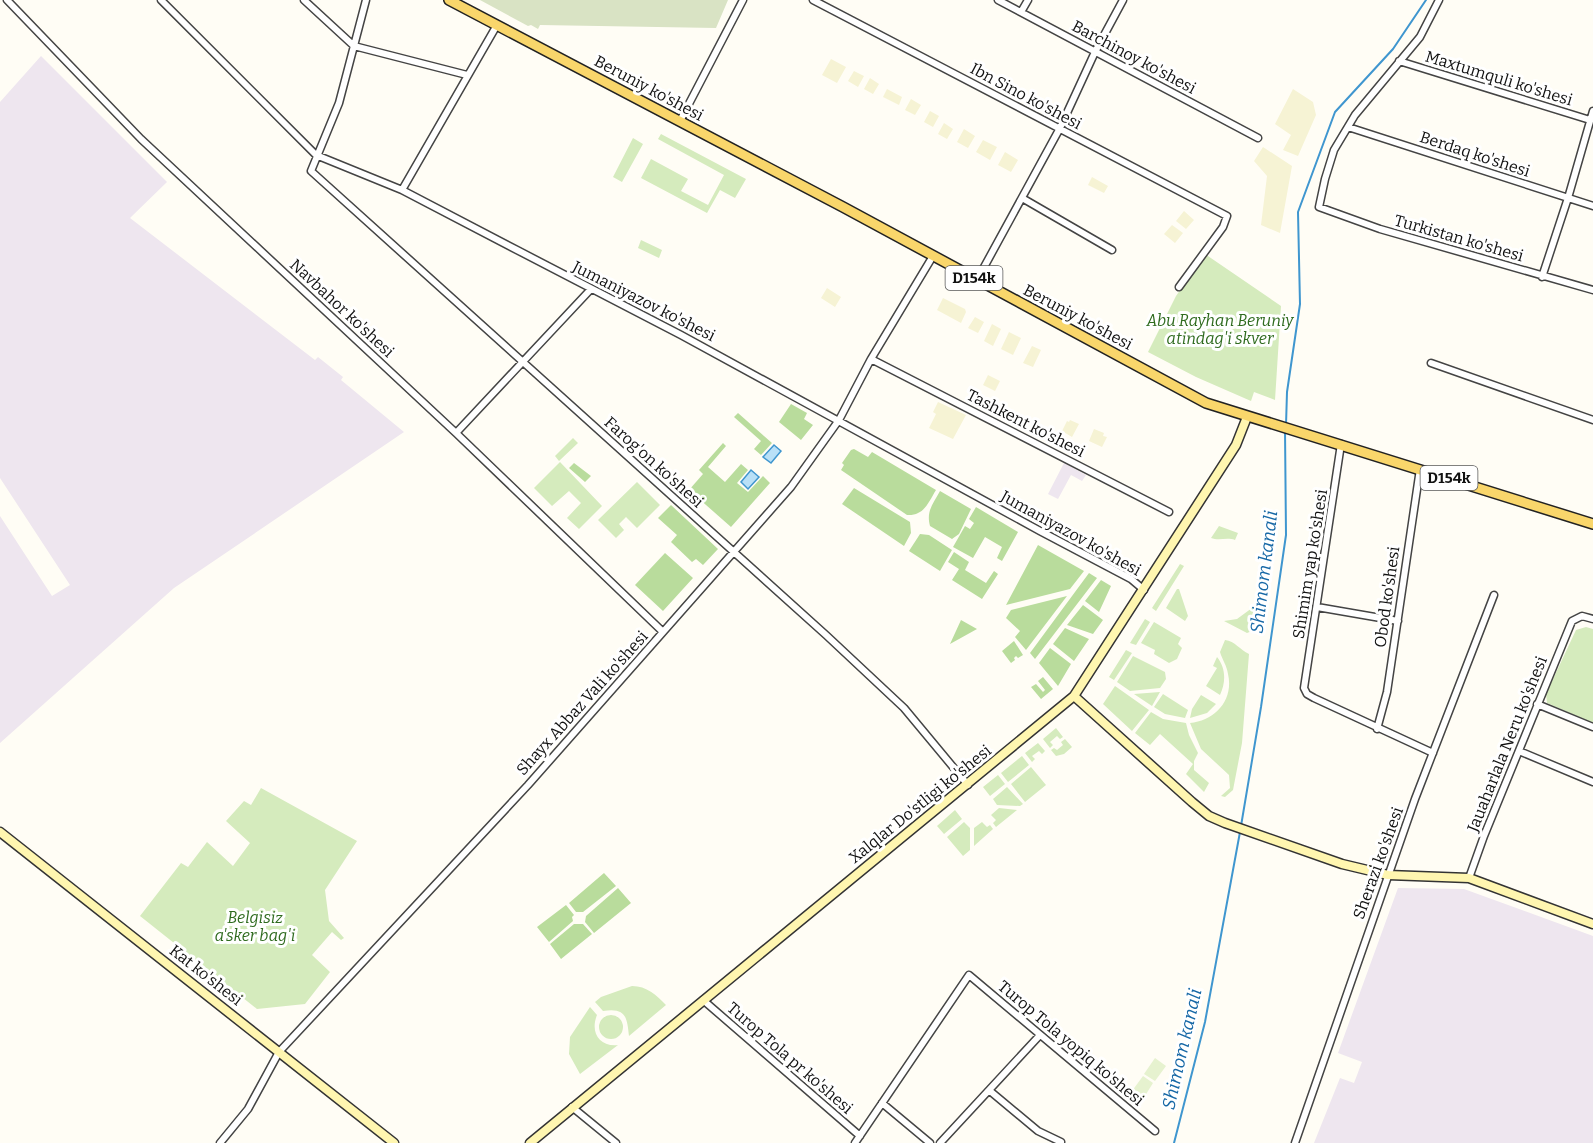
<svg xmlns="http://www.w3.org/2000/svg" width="1593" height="1143" font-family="Bitter,serif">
  <rect width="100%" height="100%" fill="#fffdf5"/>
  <!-- industrial -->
  <path fill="#eee6ef" d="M 41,56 L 167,182 L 130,218 L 315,360 L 318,357 L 343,377 L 341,380 L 404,432 L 174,588 L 0,743 L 0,516 L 52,596 L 70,585 L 0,478 L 0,102 Z
    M 1064,463 L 1086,475 L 1082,481 L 1071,475 L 1058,499 L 1048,494 Z
    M 1398,888 L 1464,889 L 1593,936 L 1593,1143 L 1314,1143 L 1340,1078 L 1354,1083 L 1362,1062 L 1338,1053 Z"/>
  <!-- farmland -->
  <path fill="#f6f3d4" d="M 831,59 L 846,67 L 837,83 L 822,75 Z
    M 854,71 L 864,76 L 858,87 L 848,81 Z
    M 870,78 L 879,84 L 873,94 L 864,89 Z
    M 887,89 L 902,97 L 899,105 L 883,97 Z
    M 1293,89 L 1313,102 L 1316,115 L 1298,156 L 1283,150 L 1291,135 L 1275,124 Z
    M 911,99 L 921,105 L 915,115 L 905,110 Z
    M 930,111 L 939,116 L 933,127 L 924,122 Z
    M 944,123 L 953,129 L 947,139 L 938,134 Z
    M 964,129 L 975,136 L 968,148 L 957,142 Z
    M 983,140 L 997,147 L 990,160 L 976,152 Z
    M 1263,147 L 1292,166 L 1280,233 L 1261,225 L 1267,176 L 1254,161 Z
    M 1005,152 L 1018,160 L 1011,172 L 998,165 Z
    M 1092,177 L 1108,186 L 1104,193 L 1088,185 Z
    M 1184,211 L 1194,220 L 1186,229 L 1176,221 Z
    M 1172,225 L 1183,233 L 1175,243 L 1164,234 Z
    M 827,288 L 841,297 L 835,307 L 821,298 Z
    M 943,298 L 965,309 L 966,312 L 961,323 L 937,310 Z
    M 975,317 L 984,322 L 978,333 L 968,328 Z
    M 992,324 L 1001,329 L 993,346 L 984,341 Z
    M 1009,332 L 1021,338 L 1013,355 L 1001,349 Z
    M 1032,346 L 1041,350 L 1033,367 L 1023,363 Z
    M 988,375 L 1000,381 L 995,391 L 983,385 Z
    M 938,402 L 966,415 L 953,439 L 929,428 L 936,414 L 933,412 Z
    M 1070,420 L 1079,424 L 1072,437 L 1062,431 L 1067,421 L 1069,422 Z
    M 1094,429 L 1104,433 L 1103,436 L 1107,437 L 1102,447 L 1089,441 Z"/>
  <!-- green -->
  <path fill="#d5ebbd" d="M 661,134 L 746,179 L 735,198 L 720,190 L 707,213 L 641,178 L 651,159 L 688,179 L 681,191 L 708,205 L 724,175 L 658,139 Z
    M 633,138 L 643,144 L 622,182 L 613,177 Z
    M 641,240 L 662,250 L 659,258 L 638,248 Z
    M 1205,254 L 1281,306 L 1275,400 L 1254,392 L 1251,401 L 1196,377 L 1148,352 L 1176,296 Z
    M 573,438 L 578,443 L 559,461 L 555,456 Z
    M 560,462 L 602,506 L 579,529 L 567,518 L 581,503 L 569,491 L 552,506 L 534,488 Z
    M 637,482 L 660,505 L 637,528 L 626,517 L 619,524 L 624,530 L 616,538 L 598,520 Z
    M 1219,526 L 1238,533 L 1235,540 C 1227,537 1219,541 1211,538 Z
    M 1180,564 L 1184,566 L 1156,611 L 1152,608 Z
    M 1177,589 L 1179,589 L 1188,616 L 1185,621 L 1166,608 Z
    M 1252,608 L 1257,610 L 1252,631 L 1247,633 L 1224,621 L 1237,619 Z
    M 1145,619 L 1150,622 L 1136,645 L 1130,643 Z
    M 1154,622 L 1181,638 L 1178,644 L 1182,648 L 1177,659 L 1169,663 L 1154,654 L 1155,650 L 1141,643 Z
    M 1586,627 L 1593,629 L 1593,723 L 1547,703 L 1546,694 L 1576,630 Z
    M 1225,640 C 1235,641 1240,650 1249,654 L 1242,743 L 1233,790 L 1225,797 L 1221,796 L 1230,788 L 1229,775 L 1201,749 L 1190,723 C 1215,721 1234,700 1228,674 C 1227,666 1222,659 1220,652 Z
    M 1126,650 L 1132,653 L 1114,680 L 1109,677 Z
    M 1133,656 L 1165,672 L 1166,679 L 1160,688 L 1130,691 L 1117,682 Z
    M 1217,657 C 1226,668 1226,682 1220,695 L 1206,686 L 1217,668 L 1213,666 Z
    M 1115,686 L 1149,710 L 1132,731 L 1103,704 Z
    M 1160,692 L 1152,706 L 1134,694 Z
    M 1163,694 L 1188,710 L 1185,718 L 1165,714 L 1154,707 Z
    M 1201,695 L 1216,704 L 1207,713 L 1190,718 L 1192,709 Z
    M 1151,712 L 1163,719 L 1186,723 L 1189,735 L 1198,753 L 1194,761 L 1194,770 L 1209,783 L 1204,792 L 1186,774 L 1193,764 L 1160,734 L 1150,745 L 1135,733 Z
    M 1056,728 L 1063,737 L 1060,739 L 1057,736 L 1050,742 L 1053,745 L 1050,748 L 1043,739 Z
    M 1065,739 L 1072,747 L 1064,754 L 1056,756 L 1051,750 L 1054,748 L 1057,750 L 1063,745 L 1061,742 Z
    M 1038,743 L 1045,751 L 1042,754 L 1039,751 L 1032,756 L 1035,759 L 1032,762 L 1025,753 Z
    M 1022,756 L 1029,765 L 1008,782 L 1001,773 Z
    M 1031,767 L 1046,785 L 1025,802 L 1011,784 Z
    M 998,775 L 1005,784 L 990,796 L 983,787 Z
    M 1007,787 L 1023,804 L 1020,806 L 997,805 L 993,799 Z
    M 261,788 L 357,841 L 325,890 L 329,921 L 344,938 L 341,940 L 332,932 L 312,955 L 330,972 L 305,1004 L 257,1009 L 140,916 L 181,863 L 188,867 L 207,842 L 233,866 L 250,843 L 226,821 L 244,801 L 251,805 Z
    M 999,808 L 1017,810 L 996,827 L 993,823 L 996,820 L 991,815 Z
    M 955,810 L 962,819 L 944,834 L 937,826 Z
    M 964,822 L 970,828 L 970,850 L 963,856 L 947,837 Z
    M 982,822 L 987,827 L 990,825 L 993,829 L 974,846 L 974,828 Z
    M 632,986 C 647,986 656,995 666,1005 L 629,1036 C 627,1019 627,1007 603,1011 L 595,1002 L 601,997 Z
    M 590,1007 L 597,1015 C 590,1032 599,1047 618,1045 L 580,1074 L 569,1054 L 570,1037 Z
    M599 1027a12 12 0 1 1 24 0a12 12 0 1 1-24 0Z"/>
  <!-- forest -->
  <path fill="#b9dc9c" d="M 791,404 L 807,413 L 804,419 L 813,425 L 801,440 L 779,422 Z
    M 738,413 L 772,443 L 761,455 L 754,449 L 761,441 L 734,417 Z
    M 723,443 L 726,446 L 708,467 L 725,482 L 741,464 L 748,470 L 737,483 L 748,492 L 763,476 L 770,483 L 731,527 L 689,490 L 703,474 L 699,470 Z
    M 854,449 L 868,457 L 872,452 L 936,490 C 928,503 924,516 907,515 L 841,470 L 844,465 L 842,463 L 851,450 Z
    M 574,463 L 591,476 L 585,482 L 569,468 Z
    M 854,488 L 910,522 L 911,533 L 904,546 L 842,504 Z
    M 940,491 L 971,509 L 959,534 L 952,539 L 930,526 C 926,511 933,504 940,491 Z
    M 671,505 L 718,549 L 703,565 L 696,559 L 692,562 L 671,542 L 677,535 L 658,518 Z
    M 976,507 L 1018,532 L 1002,561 L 997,558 L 1002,547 L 985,537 L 973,558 L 953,547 L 965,526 L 970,529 L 974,523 L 969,519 Z
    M 920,534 L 929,535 L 952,550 L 940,571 L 909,551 Z
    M 1038,545 L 1084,571 L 1070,589 L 1006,605 Z
    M 954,552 L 969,562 L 965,570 L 986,583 L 994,571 L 998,574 L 982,599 L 952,580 L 959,569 L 948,562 Z
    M 665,553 L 693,578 L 663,611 L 635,585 Z
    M 1089,573 L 1097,578 L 1035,659 L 1030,653 Z
    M 1101,580 L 1111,586 L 1099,612 L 1085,601 Z
    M 1067,596 L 1026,650 L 1015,637 L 1020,631 L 1006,618 L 1011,610 Z
    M 1083,605 L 1103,620 L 1093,634 L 1067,625 Z
    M 961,620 L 977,629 L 950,644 Z
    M 1065,628 L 1089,639 L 1074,661 L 1053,644 Z
    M 1014,641 L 1023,655 L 1018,658 L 1016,656 L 1014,658 L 1015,660 L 1011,663 L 1002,651 Z
    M 1050,648 L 1071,664 L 1058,686 L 1039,663 Z
    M 1043,677 L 1053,689 L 1041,699 L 1031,687 L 1036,684 L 1043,692 L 1045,690 L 1038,681 Z
    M 604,873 L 616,886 L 583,912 L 576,912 L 569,903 Z
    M 618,888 L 631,903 L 594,933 L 585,922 L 586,916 Z
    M 566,905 L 574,915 L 572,917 L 573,921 L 549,942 L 537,927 Z
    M 574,924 L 583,924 L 592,934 L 561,959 L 550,944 Z"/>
  <!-- cemetery -->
  <path fill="#d9e3c4" d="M 480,0 L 728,0 L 716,28 L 540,25 L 538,29 L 531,25 L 528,26 Z"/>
  <!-- pitch -->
  <path fill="#e6f2cf" d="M 1155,1058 L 1166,1066 L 1155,1081 L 1144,1074 Z
    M 1143,1076 L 1153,1083 L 1143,1099 L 1132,1091 Z"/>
  <!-- water -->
  <path fill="#b9e0f7" stroke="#3f96cf" stroke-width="1.5" d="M 774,445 L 781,451 L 771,463 L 763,457 Z
    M 751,470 L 759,477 L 748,489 L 741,482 Z"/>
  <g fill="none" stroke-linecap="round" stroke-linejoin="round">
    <!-- stream -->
    <path stroke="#3f96cf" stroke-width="2" d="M 1286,425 L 1287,392 L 1300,304 L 1298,212 L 1335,112 L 1393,49 L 1426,0
      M 1241,826 L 1261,707 L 1286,535 L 1285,430
      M 1174,1143 L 1205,1022 L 1240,832"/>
    <!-- street casing -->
    <g stroke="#444" stroke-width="9">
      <path id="street" d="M 7,0 L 141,139 L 456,433 L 663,632
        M 161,0 L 316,155 L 402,190 L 517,250 L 681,335 L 1040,531 L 1131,579 L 1144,590
        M 304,0 L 354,46 L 467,75
        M 366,0 L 339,103 L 311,171 L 826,635 L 904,708 L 968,785
        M 813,0 L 1227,216 L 1223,227 L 1179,287
        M 998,0 L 1258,138
        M 1439,0 L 1420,37 L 1355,115 L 1334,150 L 1325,179 L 1319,207 L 1380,229 L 1593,290
        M 1021,12 L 1028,0
        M 1399,61 L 1590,120
        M 680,121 L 743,0
        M 1348,127 L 1593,206
        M 402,190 L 497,25
        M 1022,198 L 1112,250
        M 1542,277 L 1568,198 L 1593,111
        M 977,280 L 1060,128 L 1095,52 L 1123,0
        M 871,359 L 1169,512
        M 1431,363 L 1593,420
        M 456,433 L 591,289
        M 1341,444 L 1304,688 L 1307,694 L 1314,698 L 1433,753
        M 1317,607 L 1398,621
        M 1537,704 L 1593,727
        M 1377,729 L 1387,692 L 1420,469
        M 1519,751 L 1593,782
        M 1469,878 L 1484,836 L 1572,621 L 1582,616 L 1593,619
        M 703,1000 L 860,1136
        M 990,1091 L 1038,1131 L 1061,1142
        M 882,1103 L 930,1143
        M 572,1107 L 616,1143
        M 220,1143 L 248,1109 L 279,1052 L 528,785 L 791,487 L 839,420 L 871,359 L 933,256
        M 855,1143 L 969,975 L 1155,1131
        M 940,1143 L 1040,1035
        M 1295,1143 L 1415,799 L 1494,595"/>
    </g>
    <!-- secondary casing -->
    <g stroke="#333" stroke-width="11">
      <path id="secondary" d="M 1074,696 L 1192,802 L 1209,816 L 1225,823 L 1342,864 L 1388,875 L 1469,878 L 1593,924
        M 0,832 L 394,1143
        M 530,1143 L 1074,696 L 1236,445 L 1247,417"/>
    </g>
    <!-- primary casing -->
    <g stroke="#222" stroke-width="12">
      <path id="primary" d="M 449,0 L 843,207 L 1206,403 L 1593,524"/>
    </g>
    <!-- street -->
    <use href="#street" stroke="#fff" stroke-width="6"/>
    <!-- secondary -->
    <use href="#secondary" stroke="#fff6b0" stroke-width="8"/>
    <!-- primary -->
    <use href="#primary" stroke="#f9d66b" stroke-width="9"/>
  </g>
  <g text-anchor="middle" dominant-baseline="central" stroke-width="6" stroke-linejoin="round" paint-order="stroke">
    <!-- shield labels -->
    <g fill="#fff" stroke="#585858" stroke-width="1.5">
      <rect x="945.5" y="266" width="57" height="24" rx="4.5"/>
      <rect x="1420.5" y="466" width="57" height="24" rx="4.5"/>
    </g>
    <g font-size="15" font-weight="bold" fill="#111">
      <text x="974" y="278">D154k</text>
      <text x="1449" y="478">D154k</text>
    </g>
    <!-- street labels -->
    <g font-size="16" fill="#111" stroke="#fff">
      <text transform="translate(1134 57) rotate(28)">Barchinoy ko'shesi</text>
      <text transform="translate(1499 78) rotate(17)">Maxtumquli ko'shesi</text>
      <text transform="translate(649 88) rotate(28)">Beruniy ko'shesi</text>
      <text transform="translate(1026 96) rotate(28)">Ibn Sino ko'shesi</text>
      <text transform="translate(1475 154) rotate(18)">Berdaq ko'shesi</text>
      <text transform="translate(1459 238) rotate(16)">Turkistan ko'shesi</text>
      <text transform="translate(644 301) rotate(27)">Jumaniyazov ko'shesi</text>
      <text transform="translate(342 308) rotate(43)">Navbahor ko'shesi</text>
      <text transform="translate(1078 317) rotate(28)">Beruniy ko'shesi</text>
      <text transform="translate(1026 423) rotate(27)">Tashkent ko'shesi</text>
      <text transform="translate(654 462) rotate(42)">Farog'on ko'shesi</text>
      <text transform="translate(1071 533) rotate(29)">Jumaniyazov ko'shesi</text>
      <text transform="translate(1310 564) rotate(-81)">Shimim yap ko'shesi</text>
      <text transform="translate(1387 597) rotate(-82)">Obod ko'shesi</text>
      <text transform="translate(582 703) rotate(-48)">Shayx Abbaz Vali ko'shesi</text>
      <text transform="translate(1507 744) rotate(-68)">Jauaharlala Neru ko'shesi</text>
      <text transform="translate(920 804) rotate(-39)">Xalqlar Do'stligi ko'shesi</text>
      <text transform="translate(1378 863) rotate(-70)">Sherazi ko'shesi</text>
      <text transform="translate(206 975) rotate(38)">Kat ko'shesi</text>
      <text transform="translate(1071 1043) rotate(40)">Turop Tola yopiq ko'shesi</text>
      <text transform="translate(790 1058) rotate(41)">Turop Tola pr ko'shesi</text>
    </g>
    <!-- park labels -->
    <g font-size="16" font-style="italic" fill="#2f6b1f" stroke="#fff">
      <text x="1220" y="320">Abu Rayhan Beruniy<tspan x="1220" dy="18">atindag'i skver</tspan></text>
      <text x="255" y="917">Belgisiz<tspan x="255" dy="18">a'sker bag'i</tspan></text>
    </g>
    <!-- water labels -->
    <g font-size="18" font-style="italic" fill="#1768a6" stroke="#fff">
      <text transform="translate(1264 572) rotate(-83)">Shimom kanali</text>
      <text transform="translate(1182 1049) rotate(-77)">Shimom kanali</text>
    </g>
  </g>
</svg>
